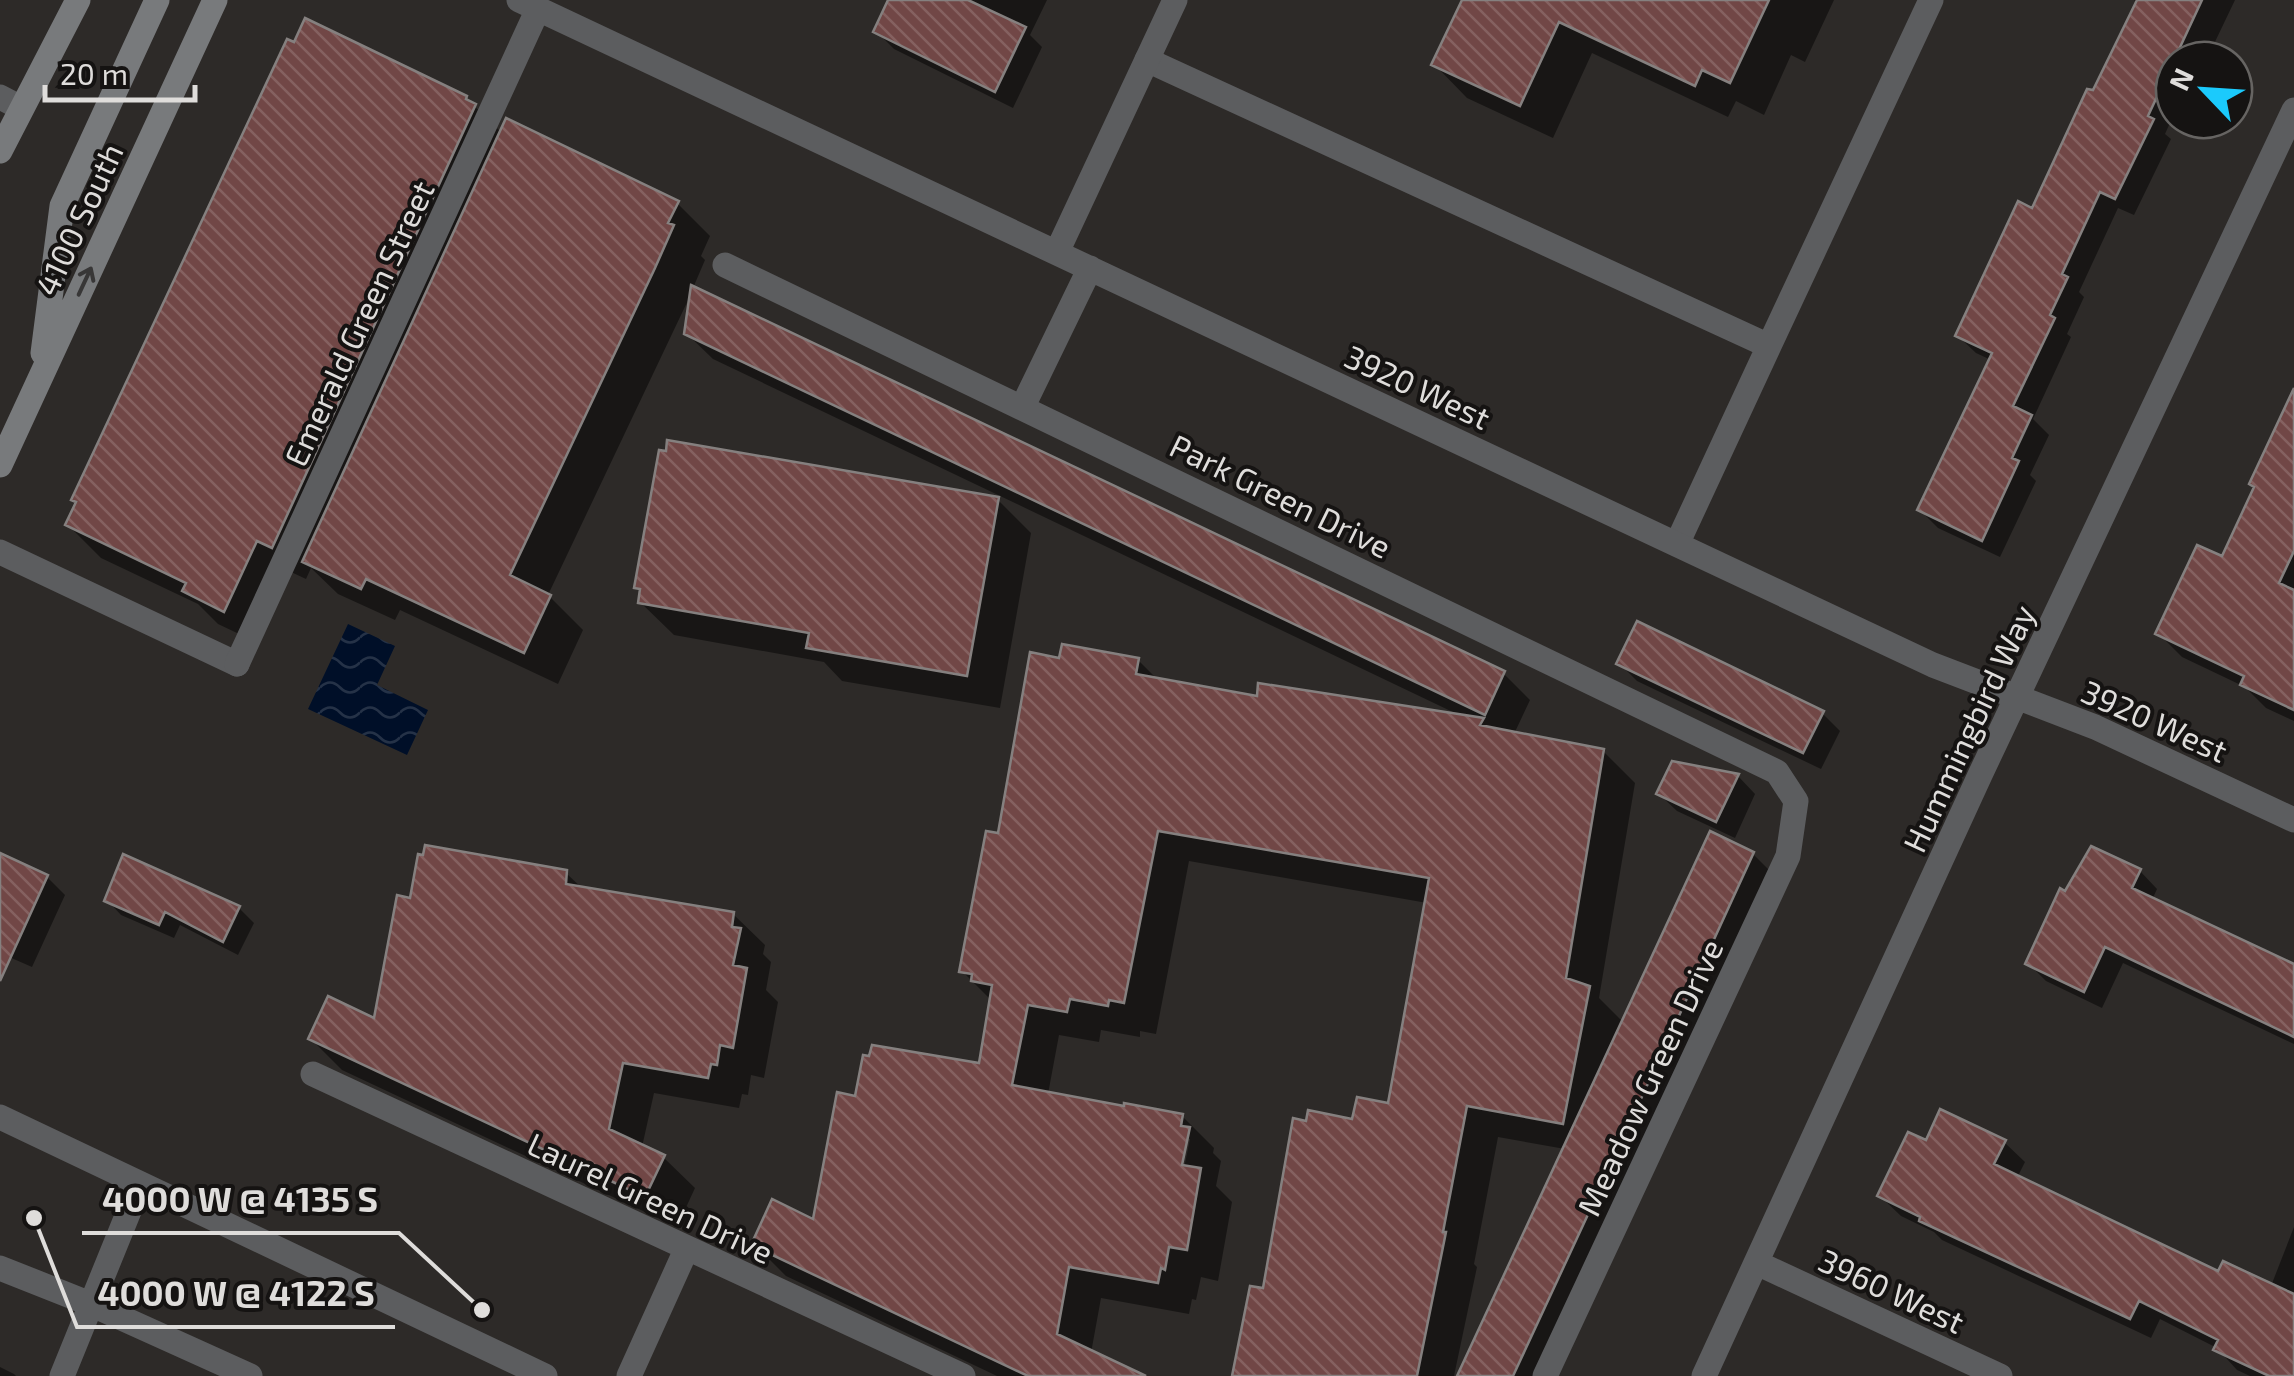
<svg xmlns="http://www.w3.org/2000/svg" width="2294" height="1376" font-family="'Exo 2',sans-serif">
  <defs>
    <pattern id="water-waves" width="16" height="10" patternUnits="userSpaceOnUse" patternTransform="scale(2.5)"><rect width="16" height="10" fill="#000f28"/><path d="M0 5q4-4 8 0t8 0" fill="none" stroke="#253247"/></pattern>
    <pattern id="building-back-hatch" width="6" height="6" patternUnits="userSpaceOnUse" patternTransform="scale(2.5)"><rect width="6" height="6" fill="#714746"/><path d="M-1 5l2 2M0 0l6 6M5-1l2 2" fill="none" stroke="#856160"/></pattern>
  </defs>
  <rect width="100%" height="100%" fill="#2d2a28"/>
  <!-- water -->
  <path fill="url(#water-waves)" d="M 348,624 L 395,646 L 377,685 L 428,710 L 407,755 L 308,709 Z"/>
  <!-- shadow -->
  <path fill="#0007" fill-rule="evenodd" d="M 891,0 L 1047,0 L 1030,35 L 1042,47 L 1013,108 L 894,49 L 876,31 Z
    M 1465,0 L 1834,0 L 1805,62 L 1791,55 L 1764,115 L 1736,101 L 1728,117 L 1592,53 L 1553,138 L 1467,98 L 1434,64 Z
    M 2134,0 L 2235,0 L 2213,46 L 2207,44 L 2199,60 L 2174,60 L 2174,114 L 2165,134 L 2171,139 L 2134,215 L 2118,208 L 2079,292 L 2084,297 L 2067,334 L 2071,337 L 2033,419 L 2049,435 L 2030,475 L 2036,481 L 2000,557 L 1938,528 L 1920,510 L 1991,360 L 1976,353 L 1958,336 L 2033,211 L 2138,4 Z
    M 466,98 L 502,133 L 677,203 L 710,236 L 701,256 L 705,260 L 693,288 L 1504,674 L 1530,700 L 1514,734 L 1603,751 L 1635,783 L 1599,998 L 1624,1023 L 1753,854 L 1779,880 L 1550,1376 L 1460,1376 L 1565,1149 L 1498,1137 L 1474,1264 L 1477,1267 L 1454,1376 L 1235,1376 L 1265,1291 L 1354,1121 L 1390,1106 L 1427,903 L 1189,861 L 1156,1034 L 1140,1031 L 1140,1037 L 1101,1030 L 1099,1042 L 1059,1035 L 1048,1094 L 1182,1116 L 1214,1148 L 1213,1153 L 1221,1161 L 1216,1186 L 1232,1202 L 1218,1281 L 1201,1277 L 1196,1300 L 1192,1299 L 1189,1314 L 1101,1298 L 1091,1353 L 1140,1376 L 997,1376 L 786,1276 L 754,1244 L 815,1222 L 857,1099 L 981,1066 L 992,1001 L 962,971 L 1000,836 L 1061,660 L 1138,660 L 1158,680 L 1259,699 L 1459,715 L 713,359 L 686,333 L 691,294 L 548,595 L 583,630 L 558,684 L 400,610 L 395,620 L 338,594 L 311,568 L 306,579 L 291,572 L 258,643 L 218,624 L 198,604 L 101,558 L 68,525 ZM 1185,1139 L 1190,1139 L 1182,1178 L 1177,1177 Z
    M 2294,393 L 2294,721 L 2266,708 L 2245,687 L 2182,657 L 2158,633 L 2223,560 Z
    M 997,499 L 1031,533 L 1000,708 L 842,681 L 824,662 L 674,635 L 640,602 L 642,592 L 637,587 Z
    M 1619,663 L 1822,713 L 1840,731 L 1821,769 L 1637,681 Z
    M 1738,776 L 1755,794 L 1735,838 L 1677,811 L 1659,794 Z
    M 0,856 L 47,877 L 65,895 L 32,967 L 0,953 Z
    M 2140,871 L 2157,889 L 2152,900 L 2294,967 L 2294,1044 L 2123,963 L 2102,1008 L 2046,981 L 2028,963 L 2066,894 Z
    M 566,873 L 583,889 L 733,914 L 765,945 L 763,954 L 771,962 L 766,990 L 778,1002 L 764,1078 L 751,1075 L 748,1095 L 742,1094 L 739,1108 L 654,1093 L 642,1147 L 663,1157 L 695,1188 L 677,1227 L 342,1070 L 311,1039 L 376,1022 L 412,901 Z
    M 107,900 L 239,908 L 254,923 L 238,955 L 180,925 L 174,938 L 121,915 Z
    M 2004,1142 L 2025,1162 L 2017,1178 L 2220,1275 L 2271,1286 L 2294,1227 L 2294,1376 L 2250,1376 L 2237,1370 L 2217,1348 L 2160,1319 L 2151,1338 L 1942,1240 L 1934,1232 L 1901,1216 L 1880,1196 L 1927,1144 Z
    M 0,1367 L 14,1374 L 16,1376 L 0,1376 Z"/>
  <!-- building -->
  <path fill="url(#building-back-hatch)" stroke="#85807f" stroke-width="2.5" d="M 888,0 L 968,0 L 1026,27 L 995,92 L 873,32 Z
    M 1462,0 L 1769,0 L 1730,83 L 1702,70 L 1695,86 L 1559,22 L 1520,106 L 1431,65 Z
    M 2137,0 L 2202,0 L 2148,116 L 2154,119 L 2115,199 L 2100,192 L 2062,274 L 2068,277 L 2050,315 L 2055,318 L 2013,406 L 2032,415 L 2012,458 L 2019,461 L 1982,541 L 1917,510 L 1992,353 L 1955,336 L 2018,201 L 2032,208 L 2087,89 L 2093,90 Z
    M 305,18 L 467,96 L 466,99 L 476,104 L 272,548 L 257,541 L 224,612 L 182,591 L 186,583 L 65,525 L 76,502 L 71,500 L 287,39 L 294,42 Z
    M 506,118 L 679,201 L 668,223 L 674,225 L 655,268 L 510,575 L 551,595 L 524,653 L 366,579 L 361,589 L 302,562 Z
    M 691,285 L 1505,671 L 1485,715 L 684,334 Z
    M 2294,388 L 2294,551 L 2279,583 L 2294,590 L 2294,710 L 2240,685 L 2244,676 L 2155,634 L 2197,545 L 2222,556 L 2254,487 L 2249,484 Z
    M 667,440 L 999,497 L 967,676 L 806,648 L 809,633 L 638,603 L 640,589 L 634,588 L 659,450 L 666,451 Z
    M 1637,621 L 1824,711 L 1803,753 L 1616,664 Z
    M 1062,644 L 1139,658 L 1136,674 L 1257,696 L 1258,683 L 1484,718 L 1480,725 L 1604,749 L 1566,978 L 1590,986 L 1563,1124 L 1467,1106 L 1443,1232 L 1446,1232 L 1417,1376 L 1232,1376 L 1250,1286 L 1263,1288 L 1293,1118 L 1306,1121 L 1308,1110 L 1352,1119 L 1357,1097 L 1388,1103 L 1429,878 L 1158,831 L 1124,1003 L 1109,1000 L 1108,1006 L 1070,999 L 1067,1012 L 1028,1005 L 1012,1085 L 1124,1106 L 1124,1103 L 1183,1114 L 1181,1126 L 1190,1127 L 1182,1165 L 1201,1168 L 1187,1250 L 1169,1247 L 1165,1270 L 1161,1268 L 1158,1283 L 1069,1267 L 1057,1334 L 1146,1376 L 1028,1376 L 751,1245 L 772,1199 L 813,1219 L 837,1092 L 855,1096 L 863,1055 L 869,1056 L 872,1045 L 979,1063 L 992,985 L 971,981 L 972,974 L 959,972 L 986,831 L 998,833 L 1030,652 L 1059,658 Z
    M 1672,761 L 1739,774 L 1716,822 L 1656,794 Z
    M 1710,831 L 1754,852 L 1591,1208 L 1513,1376 L 1457,1376 Z
    M 425,845 L 567,870 L 566,884 L 734,912 L 732,927 L 741,928 L 733,965 L 747,968 L 733,1048 L 720,1045 L 717,1065 L 711,1064 L 708,1078 L 623,1063 L 609,1129 L 665,1155 L 645,1197 L 308,1039 L 328,996 L 374,1018 L 397,895 L 410,898 L 418,854 L 423,855 Z
    M 2091,846 L 2141,869 L 2132,888 L 2294,964 L 2294,1037 L 2105,947 L 2084,992 L 2025,964 L 2060,888 L 2065,891 Z
    M 0,853 L 48,875 L 0,981 Z
    M 123,854 L 240,906 L 223,942 L 165,912 L 159,925 L 104,901 Z
    M 1940,1109 L 2006,1140 L 1994,1164 L 2218,1271 L 2223,1261 L 2294,1294 L 2294,1376 L 2269,1376 L 2213,1350 L 2218,1340 L 2139,1301 L 2130,1319 L 1919,1221 L 1920,1217 L 1877,1196 L 1908,1132 L 1926,1140 Z"/>
  <g fill="none" stroke-linecap="round" stroke-linejoin="round">
    <!-- service -->
    <path stroke="#5c5d5f" stroke-width="25" d="M 1147,60 L 1769,346 L 1931,0
      M 0,97 L 21,108
      M 1677,544 L 1769,346
      M 0,552 L 237,664
      M 0,1268 L 93,1305 L 250,1376
      M 62,1376 L 140,1184"/>
    <!-- minor -->
    <path stroke="#5c5d5f" stroke-width="25" d="M 519,0 L 1933,665 L 2095,727 L 2294,820
      M 1057,252 L 1175,0
      M 725,265 L 1777,772 L 1796,801 L 1788,856 L 1545,1376
      M 1023,406 L 1090,268
      M 237,664 L 538,9
      M 313,1074 L 963,1376
      M 1757,1263 L 2000,1376
      M 629,1376 L 686,1250
      M 1704,1376 L 1980,775 L 2294,110"/>
    <!-- tertiary -->
    <path stroke="#5c5d5f" stroke-width="25" d="M 0,1117 L 545,1376"/>
    <!-- secondary -->
    <path stroke="#787a7c" stroke-width="25" d="M 0,151 L 78,0
      M 43,353 L 62,206 L 157,0
      M 0,465 L 215,0"/>
  </g>
  <!-- one-way arrows -->
  <defs><path id="oneway-shaft" d="M-6 0H5M1.5-3L5.5 0L1.5 3" fill="none" stroke-width="1.6" stroke-linecap="round" stroke-linejoin="round" transform="scale(2.5)"/></defs>
  <use stroke="#383737" href="#oneway-shaft" transform="translate(85 281) rotate(-65)"/>
  <g text-anchor="middle" dominant-baseline="central" stroke-width="8" stroke-linejoin="round" paint-order="stroke">
    <!-- street labels -->
    <g font-size="32" fill="#dfdddb" stroke="#151312">
      <text transform="translate(78 219) rotate(-65)">4100 South</text>
      <text transform="translate(358 323) rotate(-65)">Emerald Green Street</text>
      <text transform="translate(1418 386) rotate(25)">3920 West</text>
      <text transform="translate(1281 495) rotate(26)">Park Green Drive</text>
      <text transform="translate(2155 720) rotate(24)">3920 West</text>
      <text transform="translate(1968 728) rotate(-65)">Hummingbird Way</text>
      <text transform="translate(1649 1077) rotate(-65)">Meadow Green Drive</text>
      <text transform="translate(651 1197) rotate(25)">Laurel Green Drive</text>
      <text transform="translate(1892 1290) rotate(25)">3960 West</text>
    </g>
  </g>
  <!-- callouts -->
  <path fill="none" stroke="#dfdddb" stroke-width="4" d="M482 1310L399 1233H82M34 1218L77 1327H395"/>
  <g fill="#dfdddb" stroke="#151312" stroke-width="4">
    <circle cx="482" cy="1310" r="10"/>
    <circle cx="34" cy="1218" r="10"/>
  </g>
  <g font-size="35" text-anchor="middle" font-weight="bold" fill="#dfdddb" stroke="#151312" stroke-width="8" stroke-linejoin="round" paint-order="stroke">
    <text x="240" y="1212">4000 W @ 4135 S</text>
    <text x="236" y="1306">4000 W @ 4122 S</text>
  </g>
  <!-- north arrow -->
  <g transform="translate(2204 90) rotate(295)"><circle r="48" fill="#151312" stroke="#666462" stroke-width="2.5"/>
  <path d="M0-8L18 38L0 25L-18 38Z" fill="#1bcafc"/>
  <text y="-15" font-size="28" font-weight="bold" text-anchor="middle" fill="#dfdddb">N</text>
  </g>
  <!-- scale -->
  <path d="M45 85v15h150v-15" fill="none" stroke="#dfdddb" stroke-width="5"/>
  <text x="60" y="85" font-size="30" fill="#dfdddb" stroke="#151312" stroke-width="8" paint-order="stroke">20 m</text>
</svg>
